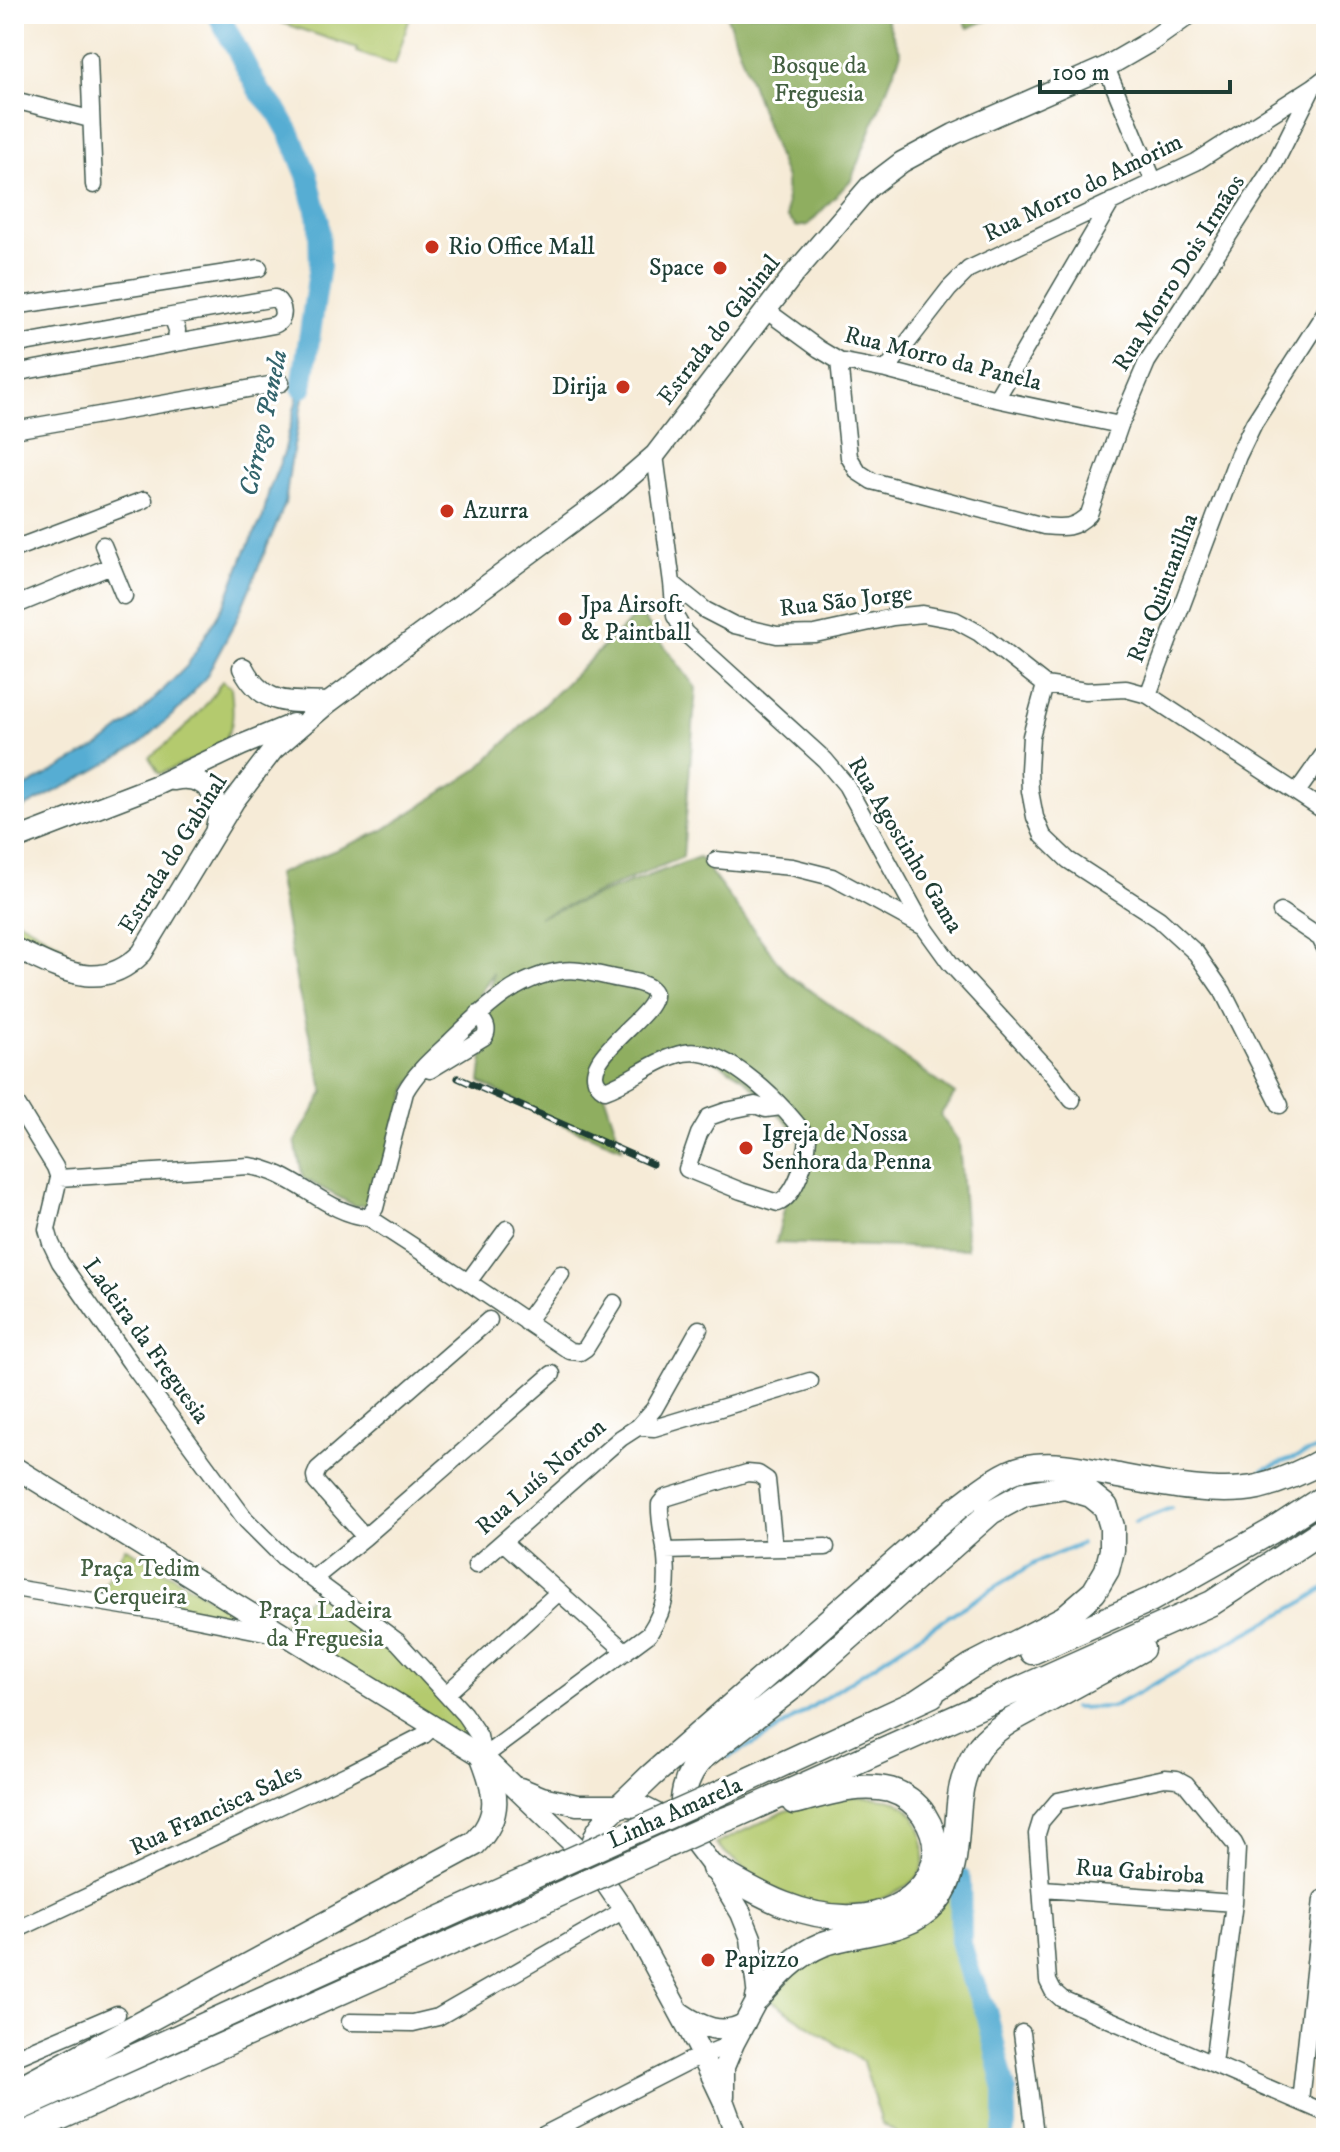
<svg xmlns="http://www.w3.org/2000/svg" width="1340" height="2152" font-family="'IM FELL DW Pica',serif">
  <rect width="100%" height="100%" fill="#fff"/>
  <filter id="ink" filterUnits="userSpaceOnUse"><feTurbulence type="fractalNoise" baseFrequency=".0125" numOctaves="2"/><feDisplacementMap in="SourceGraphic" scale="16" xChannelSelector="R" yChannelSelector="G"/><feConvolveMatrix kernelMatrix="1 2 1 2 8 2 1 2 1" color-interpolation-filters="sRGB"/></filter>
  <filter id="wash" filterUnits="userSpaceOnUse"><feTurbulence type="fractalNoise" baseFrequency=".006" numOctaves="4" result="noise"/><feDisplacementMap in="SourceGraphic" scale="32" xChannelSelector="R" yChannelSelector="G"/><feGaussianBlur stdDeviation="1.8" result="paint"/><feColorMatrix in="noise" values="0 0 0 0 0 0 0 0 0 0 0 0 0 0 0 0 0 1.4 0 .05"/><feComposite in="paint" operator="in"/></filter>
  <g filter="url(#wash)">
    <rect width="100%" height="100%" fill="#f6ebd7"/>
    <!-- green -->
    <path fill="#b4ca6e" stroke="#6a8451" stroke-width="2" d="M 285,14 L 368,14 L 367,19 L 369,14 L 411,14 L 395,65 L 356,52 L 357,48 L 282,23 Z
      M 222,681 L 231,687 C 232,701 235,719 229,732 C 219,753 180,764 159,774 L 149,757 C 179,736 203,713 222,681 Z
      M 14,918 L 64,947 L 58,961 L 14,938 Z
      M 125,1547 L 255,1625 L 96,1600 Z
      M 318,1588 L 395,1646 L 463,1720 L 476,1748 L 280,1626 Z
      M 849,1796 C 862,1797 887,1797 898,1802 C 911,1809 919,1821 922,1835 C 924,1845 925,1856 923,1866 C 917,1887 877,1903 857,1905 C 836,1908 811,1903 791,1896 C 764,1887 737,1864 716,1844 L 785,1811 Z
      M 954,1892 L 1007,2102 L 999,2138 L 904,2138 L 882,2123 L 863,2062 L 771,2000 L 800,1967 Z"/>
    <!-- forest -->
    <path fill="#8fae61" stroke="#57764a" stroke-width="2" d="M 726,14 L 884,14 L 901,53 L 851,180 L 808,225 L 797,227 L 787,217 L 786,179 Z
      M 961,14 L 1003,14 L 968,28 Z
      M 639,612 L 696,688 L 683,857 L 539,917 L 699,857 L 787,974 L 955,1094 L 940,1115 L 959,1142 L 967,1249 L 776,1243 L 801,1138 L 744,1078 L 685,1043 L 610,1086 L 599,1079 L 622,1148 L 551,1120 L 480,1082 L 493,973 L 467,1015 L 408,1087 L 376,1204 L 355,1206 L 303,1178 L 295,1142 L 324,1092 L 298,990 L 277,874 L 382,831 L 478,769 Z"/>
    <!-- water -->
    <path fill="#57add3" stroke="#3b7584" stroke-width="2" d="M 306,360 L 303,398 L 290,467 L 285,504 L 236,621 L 206,677 L 179,709 L 140,744 L 85,776 L 14,813 L 14,793 L 99,746 L 135,718 L 187,666 L 227,599 L 245,552 L 263,517 L 269,490 L 284,453 Z"/>
    <g fill="none" stroke-linecap="round" stroke-linejoin="round">
      <!-- stream -->
      <path stroke="#57add3" stroke-width="4" d="M 1262,1470 L 1326,1446
        M 1135,1522 L 1171,1508
        M 1074,1708 L 1112,1707 L 1305,1601 L 1326,1587
        M 728,1757 L 766,1737 L 955,1612 L 1035,1563 L 1081,1544"/>
      <!-- river -->
      <path stroke="#57add3" stroke-width="22" d="M 218,14 L 259,91 L 277,111 L 290,134 L 307,175 L 319,222 L 320,265 L 302,387
        M 960,1879 L 961,1944 L 970,1974 L 987,2014 L 1005,2090 L 1005,2125 L 1002,2138"/>
    </g>
  </g>
  <g filter="url(#ink)">
    <g fill="none" stroke-linecap="round" stroke-linejoin="round">
      <!-- minor casing -->
      <g stroke="#3f574c" stroke-width="19">
        <path id="minor" d="M 89,59 L 94,185
          M 1106,67 L 1154,182
          M 14,100 L 90,119
          M 14,306 L 259,268
          M 767,311 L 819,349 L 839,361 L 886,370 L 996,399 L 1120,425
          M 14,345 L 166,317 L 173,319 L 177,330 L 176,343
          M 839,361 L 849,457 L 858,472 L 872,481 L 1044,526 C 1064,528 1074,529 1089,514 L 1120,425 L 1147,362 L 1274,165 L 1313,87
          M 886,370 L 949,289 L 969,269 L 1196,162 L 1313,87 L 1326,77
          M 14,373 L 274,325 C 287,320 284,305 275,298 L 166,317
          M 996,399 L 1112,201
          M 14,430 L 281,383
          M 655,455 L 672,583 L 705,610 L 734,625 L 777,635 L 815,634 L 893,617 L 923,614 L 955,620 L 979,633 L 1045,685 L 1086,691 L 1126,689 L 1148,695 L 1326,812
          M 103,545 L 124,596
          M 14,549 L 144,500
          M 672,583 L 675,616 L 685,633 L 825,760 L 846,785 L 924,927 L 950,963 L 1054,1076 L 1072,1100
          M 14,606 L 111,566
          M 1045,685 L 1031,736 L 1029,770 L 1030,791 L 1035,817 L 1043,836 L 1068,860 L 1159,919 L 1196,953 L 1223,992 L 1280,1105
          M 1148,695 L 1238,456 L 1254,423 L 1326,311
          M 1297,792 L 1326,751
          M 716,860 L 792,867 L 832,877 L 922,926
          M 1281,912 L 1320,938 L 1326,950
          M 430,1070 L 484,1037 C 490,1028 484,1022 478,1014
          M 14,1100 L 55,1167 L 59,1178 L 47,1229 L 51,1243 L 60,1262 L 130,1362 L 246,1520 L 283,1557 L 398,1642 L 464,1714 L 479,1736 L 483,1757 L 649,1634 C 668,1605 669,1582 665,1548 C 663,1533 659,1519 660,1504 L 665,1498 L 747,1473 L 758,1474 L 767,1480 L 774,1548
          M 59,1178 L 249,1166 C 294,1171 326,1214 368,1217 L 375,1208 L 405,1092 C 416,1072 433,1058 450,1042 C 482,1011 515,977 561,971 C 577,968 594,974 610,977 C 621,980 642,981 651,989 C 673,1009 562,1063 605,1090 C 633,1080 655,1059 684,1053 C 727,1045 787,1108 808,1139 C 807,1157 796,1196 778,1203 L 741,1191 L 687,1169 L 699,1134 L 709,1117 L 726,1111 L 755,1105 L 766,1109 L 781,1107
          M 368,1217 L 468,1282 L 570,1351 L 580,1352 L 586,1348 L 614,1303
          M 468,1282 L 507,1229
          M 526,1322 L 561,1274
          M 638,1427 L 654,1428 L 810,1381
          M 365,1537 L 316,1482 L 315,1476 L 318,1469 L 489,1320
          M 504,1543 L 626,1652
          M 665,1551 L 826,1547
          M 476,1565 L 621,1438 L 638,1427 L 654,1409 L 699,1329
          M 313,1579 L 365,1537 L 552,1374
          M 14,1588 L 178,1615 L 280,1635
          M 446,1694 L 559,1592
          M 1043,1889 L 1234,1903
          M 14,1931 L 350,1773 L 424,1735 L 434,1726
          M 350,2022 L 413,2023 L 438,2017 L 624,1910
          M 1309,2026 L 1326,2033
          M 1022,2033 L 1035,2134 L 1037,2138
          M 14,2058 L 117,2014
          M 1213,2064 L 1234,1903 L 1237,1849 L 1234,1843 L 1186,1784 L 1177,1779 L 1165,1778 L 1058,1801 L 1041,1821 L 1037,1834 L 1048,1981 L 1053,1991 L 1062,1999 L 1326,2113
          M 1300,2101 L 1322,1899
          M 538,2138 L 689,2061 L 734,2043"/>
      </g>
      <!-- major casing -->
      <g stroke="#3f574c" stroke-width="23">
        <path id="major" d="M 243,668 C 264,708 290,701 328,703
          M 174,780 C 206,773 224,799 216,828
          M 14,840 L 157,785 L 242,745 L 293,724
          M 14,948 C 58,968 100,996 142,953 L 234,801 L 273,750 L 328,703 L 610,494 L 655,455 L 794,274 L 869,187 L 902,162 L 954,134 L 1106,67 L 1151,41 L 1189,14
          M 14,1467 L 483,1757 L 589,1859 L 624,1910 L 697,2045 L 723,2100 L 737,2138
          M 520,1788 L 542,1797 L 577,1805 L 621,1805 L 645,1808 L 683,1827 L 714,1868 L 741,1913 L 751,1938 L 758,1998 L 734,2043 L 724,2067 L 724,2096
          M 589,1859 C 593,1829 599,1825 621,1805
          M 681,2013 C 700,2026 723,2037 745,2023"/>
      </g>
      <!-- highway casing -->
      <g stroke="#3f574c" stroke-width="27">
        <path id="highway" d="M 1032,1652 L 1150,1600 L 1272,1531 L 1326,1496
          M 709,1798 L 932,1695
          M 621,1805 L 651,1776 L 956,1509 C 974,1496 1001,1473 1023,1468 C 1053,1461 1084,1469 1113,1475 C 1156,1483 1216,1496 1258,1487 C 1282,1481 1305,1471 1326,1459
          M 719,1822 L 737,1815 L 1212,1603 L 1326,1528
          M 683,1827 C 681,1799 683,1777 703,1757 L 798,1683 L 991,1512 L 1024,1494 L 1065,1487 L 1091,1495 L 1106,1507 L 1112,1527 L 1112,1550 L 1107,1570 L 1094,1592 L 1064,1618 L 971,1666 L 918,1701
          M 714,1868 C 759,1894 802,1920 856,1917 C 910,1915 958,1868 924,1815 C 917,1804 904,1794 890,1790 C 859,1782 825,1794 794,1802
          M 758,1998 C 777,1976 796,1955 823,1944 C 860,1930 907,1935 936,1902 C 960,1874 955,1830 960,1796 C 962,1779 970,1760 980,1746 C 998,1724 1027,1712 1051,1699 C 1081,1682 1112,1666 1142,1649
          M 14,2092 L 474,1844 C 503,1816 496,1790 483,1757
          M 14,2111 L 512,1886
          M 15,2138 L 551,1898"/>
      </g>
      <!-- minor -->
      <use href="#minor" stroke="#fff" stroke-width="16"/>
      <!-- major -->
      <use href="#major" stroke="#fff" stroke-width="20"/>
      <!-- highway -->
      <use href="#highway" stroke="#fff" stroke-width="24"/>
      <!-- rail casing -->
      <g stroke="#1f3d34" stroke-width="7">
        <path id="rail" d="M 458,1078 L 652,1164"/>
      </g>
      <!-- rail -->
      <use href="#rail" stroke="#fff" stroke-width="4" stroke-dasharray="12" stroke-linecap="butt"/>
      <!-- highway-bridge casing -->
      <g stroke="#3f574c" stroke-width="27" stroke-linecap="butt">
        <path id="highway-bridge" d="M 512,1886 L 709,1798
          M 551,1898 L 719,1822"/>
      </g>
      <!-- highway-bridge -->
      <use href="#highway-bridge" stroke="#fff" stroke-width="24"/>
    </g>
  </g>
  <!-- markers -->
  <g fill="#c8321e" stroke="#fff" stroke-width="3">
    <circle cx="432" cy="247" r="8"/>
    <circle cx="720" cy="268" r="8"/>
    <circle cx="623" cy="387" r="8"/>
    <circle cx="447" cy="511" r="8"/>
    <circle cx="565" cy="619" r="8"/>
    <circle cx="746" cy="1148" r="8"/>
    <circle cx="708" cy="1960" r="8"/>
  </g>
  <g text-anchor="middle" dominant-baseline="central" stroke-width="6" stroke-linejoin="round" paint-order="stroke">
    <!-- park labels -->
    <g font-size="24" fill="#446042" stroke="#fff">
      <text x="819" y="66">Bosque da<tspan x="819" dy="28">Freguesia</tspan></text>
      <text x="140" y="1569">Praça Tedim<tspan x="140" dy="28">Cerqueira</tspan></text>
      <text x="325" y="1611">Praça Ladeira<tspan x="325" dy="28">da Freguesia</tspan></text>
    </g>
    <!-- street labels -->
    <g font-size="24" fill="#1f3d34" stroke="#fff">
      <text transform="translate(1083 188) rotate(-26)">Rua Morro do Amorim</text>
      <text transform="translate(1179 273) rotate(-58)">Rua Morro Dois Irmãos</text>
      <text transform="translate(719 330) rotate(-52)">Estrada do Gabinal</text>
      <text transform="translate(943 359) rotate(14)">Rua Morro da Panela</text>
      <text transform="translate(1163 588) rotate(-69)">Rua Quintanilha</text>
      <text transform="translate(846 601) rotate(-7)">Rua São Jorge</text>
      <text transform="translate(905 845) rotate(59)">Rua Agostinho Gama</text>
      <text transform="translate(173 854) rotate(-58)">Estrada do Gabinal</text>
      <text transform="translate(146 1341) rotate(54)">Ladeira da Freguesia</text>
      <text transform="translate(541 1477) rotate(-41)">Rua Luís Norton</text>
      <text transform="translate(216 1810) rotate(-25)">Rua Francisca Sales</text>
      <text transform="translate(675 1813) rotate(-24)">Linha Amarela</text>
      <text transform="translate(1140 1872) rotate(4)">Rua Gabiroba</text>
    </g>
    <!-- poi labels -->
    <g font-size="24" fill="#1f3d34" stroke="#fff" text-anchor="start">
      <text x="448" y="247">Rio Office Mall</text>
      <text x="704" y="268" text-anchor="end">Space</text>
      <text x="607" y="387" text-anchor="end">Dirija</text>
      <text x="463" y="511">Azurra</text>
      <text x="581" y="605">Jpa Airsoft<tspan x="581" dy="28">&amp; Paintball</tspan></text>
      <text x="762" y="1134">Igreja de Nossa<tspan x="762" dy="28">Senhora da Penna</tspan></text>
      <text x="724" y="1960">Papizzo</text>
    </g>
    <!-- water labels -->
    <g font-size="26" font-style="italic" fill="#33646c" stroke="#fff">
      <text transform="translate(264 423) rotate(-78)">Córrego Panela</text>
    </g>
  </g>
  <!-- margin -->
  <rect width="1340" height="2152" fill="none" stroke="#fff" stroke-width="48"/>
  <!-- scale -->
  <path d="M1040 80v12h190v-12" fill="none" stroke="#1f3d34" stroke-width="4"/>
  <text x="1052" y="80" font-size="24" fill="#1f3d34" stroke="#ffffff" stroke-width="6" paint-order="stroke">100 m</text>
</svg>
